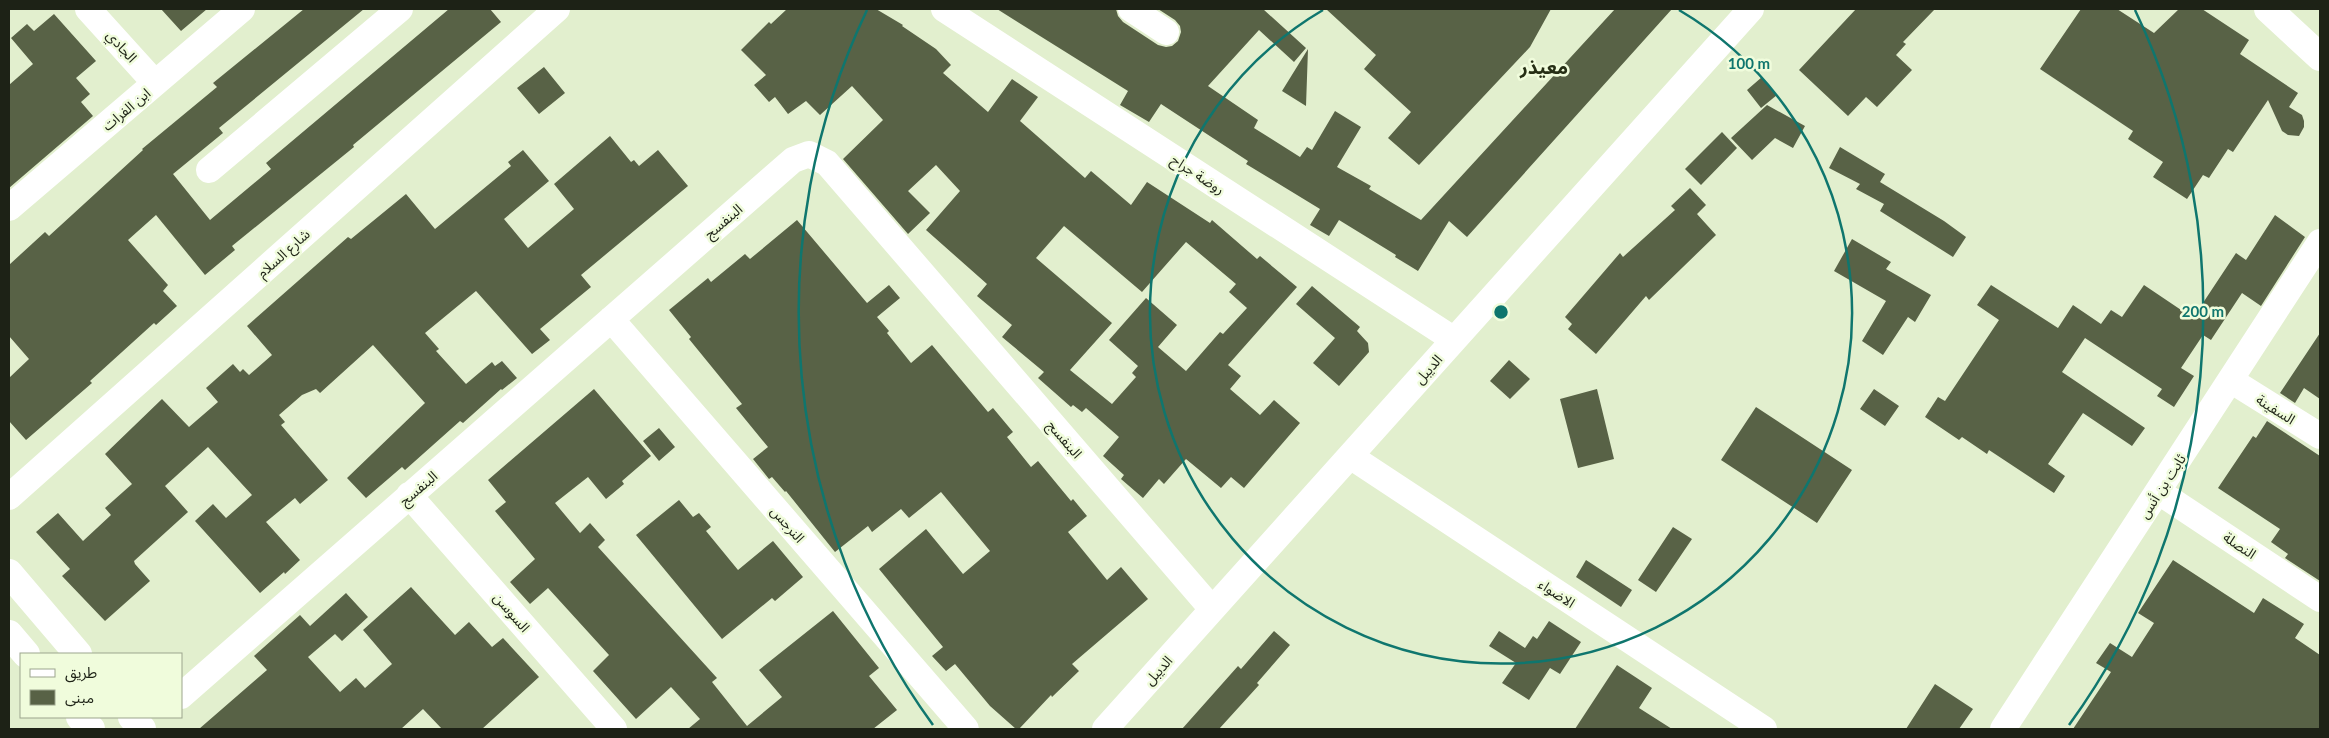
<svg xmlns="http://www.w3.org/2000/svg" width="2329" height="738" font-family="Lato,'Noto Sans Arabic',sans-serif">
  <rect width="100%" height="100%" fill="#e2efce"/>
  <!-- building -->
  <path fill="#586246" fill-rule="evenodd" d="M 161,9 L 207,9 L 181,31 Z
    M 304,9 L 364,9 L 219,128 L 223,133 L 173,174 L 210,220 L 271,169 L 266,163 L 449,9 L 490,9 L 501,22 L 353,145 L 354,147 L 232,246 L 235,250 L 205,275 L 156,215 L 128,240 L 168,285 L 163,291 L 177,306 L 156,325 L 154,323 L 90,381 L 92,383 L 26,440 L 9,421 L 9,378 L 29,359 L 9,336 L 9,265 L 45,232 L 49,236 L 143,150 L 142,149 L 217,87 L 213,83 Z
    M 787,9 L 876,9 L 903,25 L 902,26 L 936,49 L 951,65 L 943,73 L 988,112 L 1012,79 L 1038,97 L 1020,121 L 1085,178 L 1091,171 L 1131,205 L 1147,182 L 1210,223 L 1212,220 L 1257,259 L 1260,256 L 1297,287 L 1228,365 L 1241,376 L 1230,389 L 1260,415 L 1274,400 L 1300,423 L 1244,488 L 1231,477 L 1221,488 L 1186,459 L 1164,484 L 1159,479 L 1143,498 L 1121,479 L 1124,475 L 1103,456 L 1119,437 L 1086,408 L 1082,412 L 1073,405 L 1071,407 L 1038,378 L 1044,372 L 1002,337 L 1012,325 L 977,296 L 987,284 L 926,230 L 960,191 L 936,165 L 908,191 L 930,213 L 908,234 L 843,159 L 883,120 L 852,86 L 820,115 L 806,101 L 788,114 L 775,97 L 769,102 L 754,85 L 766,75 L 741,50 L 769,22 L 771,24 ZM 1064,226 L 1142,292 L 1186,242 L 1236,284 L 1229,292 L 1247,308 L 1223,334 L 1220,332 L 1186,371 L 1158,347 L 1177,325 L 1146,298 L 1109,340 L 1138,366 L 1132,373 L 1136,377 L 1112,404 L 1070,370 L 1112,323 L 1036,258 Z
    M 997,9 L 1116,9 L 1118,16 L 1123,22 L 1158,45 L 1166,47 L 1172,46 L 1178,41 L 1181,32 L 1180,26 L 1175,20 L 1158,9 L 1263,9 L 1306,48 L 1294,62 L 1259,30 L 1208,86 L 1258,120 L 1254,128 L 1300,157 L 1307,147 L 1312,150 L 1335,111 L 1361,127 L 1337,167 L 1371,186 L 1369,189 L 1421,220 L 1615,9 L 1672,9 L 1467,237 L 1449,221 L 1418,271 L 1395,257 L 1396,255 L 1339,220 L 1329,236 L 1310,225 L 1320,209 L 1246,164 L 1248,161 L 1161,104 L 1149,122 L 1120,105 L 1128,91 Z
    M 1326,9 L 1551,9 L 1530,47 L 1419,165 L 1388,138 L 1411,112 L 1364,69 L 1376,55 Z
    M 1856,9 L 1935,9 L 1903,42 L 1906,44 L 1896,55 L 1912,70 L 1877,107 L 1866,97 L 1848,116 L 1799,70 Z
    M 2081,9 L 2117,9 L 2154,33 L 2179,9 L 2202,9 L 2249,40 L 2240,54 L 2298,93 L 2289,107 L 2302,115 L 2304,121 L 2304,127 L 2299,136 L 2288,135 L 2282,131 L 2268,100 L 2233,152 L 2228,149 L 2209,178 L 2203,175 L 2187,199 L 2153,177 L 2163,162 L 2128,139 L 2133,131 L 2040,69 Z
    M 54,14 L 96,61 L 76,78 L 90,94 L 81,102 L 93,116 L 9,188 L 9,85 L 33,64 L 11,38 L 27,24 L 34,31 Z
    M 1308,49 L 1306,106 L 1282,91 Z
    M 544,67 L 565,93 L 539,114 L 517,88 Z
    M 1762,77 L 1777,95 L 1761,108 L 1747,90 Z
    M 1767,105 L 1805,126 L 1793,148 L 1775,138 L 1752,160 L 1731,138 Z
    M 1722,132 L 1737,148 L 1701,185 L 1685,169 Z
    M 610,136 L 631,162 L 634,160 L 639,166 L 658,150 L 688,186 L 581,275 L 591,287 L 540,329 L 550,340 L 532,354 L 476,291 L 425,333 L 439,349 L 436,351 L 466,384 L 492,362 L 495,366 L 502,361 L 517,378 L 502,390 L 501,389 L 463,423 L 460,421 L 405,470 L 402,467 L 366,498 L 347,478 L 425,403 L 373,345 L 320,393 L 316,389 L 302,395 L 279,415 L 285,422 L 281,425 L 328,480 L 300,504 L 295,498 L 266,522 L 300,560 L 285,574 L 284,572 L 260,593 L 195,521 L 213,504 L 226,518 L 252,495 L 208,447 L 165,486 L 188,512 L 134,561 L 135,564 L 150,581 L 105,621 L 62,576 L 70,569 L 36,532 L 58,513 L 83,541 L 111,515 L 105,508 L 132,484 L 105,454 L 162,399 L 189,427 L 218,402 L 206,388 L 233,364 L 240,372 L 243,369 L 249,375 L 272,355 L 247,326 L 348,237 L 351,239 L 406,194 L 435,229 L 511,166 L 508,162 L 523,150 L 549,181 L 504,219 L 528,248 L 574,209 L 554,184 Z
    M 1840,147 L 1885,174 L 1880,182 L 1944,221 L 1966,237 L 1953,257 L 1880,211 L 1884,204 L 1856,189 L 1860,184 L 1829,168 Z
    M 1690,188 L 1706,205 L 1697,214 L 1716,235 L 1649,300 L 1646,296 L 1596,354 L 1568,329 L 1572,324 L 1565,317 L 1620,253 L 1623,257 L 1675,210 L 1671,206 Z
    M 2275,215 L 2305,237 L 2261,306 L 2242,293 L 2211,340 L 2203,335 L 2181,368 L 2194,376 L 2174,407 L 2157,396 L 2162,389 L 2085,338 L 2062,372 L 2145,428 L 2132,446 L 2083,413 L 2048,464 L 2065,476 L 2054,493 L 1989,450 L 1987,454 L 1962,437 L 1959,440 L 1925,417 L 1938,397 L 1945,401 L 1999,320 L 1977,305 L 1991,285 L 2058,328 L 2073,305 L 2101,324 L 2111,310 L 2122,317 L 2144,285 L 2193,318 L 2236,253 L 2246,260 Z
    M 797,220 L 867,303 L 889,285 L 900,298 L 877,317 L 889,331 L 887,333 L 911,363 L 932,345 L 988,412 L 993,408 L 1013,432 L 1007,437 L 1031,467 L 1038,461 L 1071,501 L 1073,499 L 1087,516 L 1068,532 L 1107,580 L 1121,567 L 1148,599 L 1072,664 L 1079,671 L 1052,697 L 1051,695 L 1019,729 L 1016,729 L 990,706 L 955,664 L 946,671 L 932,656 L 943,647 L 879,569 L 926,529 L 963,574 L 990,551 L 941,492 L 909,518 L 901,509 L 872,532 L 868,526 L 835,552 L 786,491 L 785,492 L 772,477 L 769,479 L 753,459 L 768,447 L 736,408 L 742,404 L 689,339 L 691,337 L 669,310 L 708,278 L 711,282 L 745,254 L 750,259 Z
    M 1852,239 L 1891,262 L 1886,269 L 1931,295 L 1915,322 L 1908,317 L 1883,355 L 1862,341 L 1886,301 L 1834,271 Z
    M 1312,286 L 1360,327 L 1357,331 L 1368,343 L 1369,352 L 1339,386 L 1313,363 L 1335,338 L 1296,304 Z
    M 2320,333 L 2320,399 L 2304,388 L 2295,403 L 2280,393 Z
    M 1509,360 L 1530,379 L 1510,399 L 1490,381 Z
    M 594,389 L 651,456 L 622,481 L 624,484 L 606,499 L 588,477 L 555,503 L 580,533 L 590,523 L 605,540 L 598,547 L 717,678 L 712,682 L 747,726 L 782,697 L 759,670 L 833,611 L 879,668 L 869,676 L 897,710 L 873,729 L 688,729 L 700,719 L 671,687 L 636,719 L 593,671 L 609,655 L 548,588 L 530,604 L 510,582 L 535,559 L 495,511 L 506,502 L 488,480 Z
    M 1597,389 L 1614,459 L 1578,468 L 1560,399 Z
    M 1874,389 L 1899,406 L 1885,426 L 1860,409 Z
    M 1756,407 L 1852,470 L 1817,523 L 1721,460 Z
    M 2267,421 L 2320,456 L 2320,581 L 2285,558 L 2288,554 L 2271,542 L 2280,529 L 2218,488 L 2253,436 L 2256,438 Z
    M 659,428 L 675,447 L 659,461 L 643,441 Z
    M 679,500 L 693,517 L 699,513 L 711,527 L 706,531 L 738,570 L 773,541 L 803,577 L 775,601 L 772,598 L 722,639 L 636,535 Z
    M 1673,527 L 1692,539 L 1656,592 L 1638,580 Z
    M 1586,560 L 1632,590 L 1621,607 L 1576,577 Z
    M 2173,560 L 2254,613 L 2263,598 L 2304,624 L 2295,638 L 2320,655 L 2320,729 L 2073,729 L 2111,672 L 2096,663 L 2110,643 L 2132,657 L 2154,623 L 2138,613 Z
    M 411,587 L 455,635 L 469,622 L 492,647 L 503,638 L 539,677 L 482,729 L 442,729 L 423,709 L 401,729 L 199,729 L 267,670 L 254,656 L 300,615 L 310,626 L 346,593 L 368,617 L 342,641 L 335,634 L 308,657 L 340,692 L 356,678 L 365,688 L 392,664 L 363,630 Z
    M 1549,621 L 1581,642 L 1560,674 L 1550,668 L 1529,700 L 1502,683 L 1516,663 L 1489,646 L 1499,631 L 1525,648 L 1533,636 L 1537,639 Z
    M 1274,631 L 1290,645 L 1257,683 L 1259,685 L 1219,729 L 1182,729 L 1238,666 L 1241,669 Z
    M 1617,665 L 1652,688 L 1639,708 L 1672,729 L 1575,729 Z
    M 1935,684 L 1973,709 L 1959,729 L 1906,729 Z"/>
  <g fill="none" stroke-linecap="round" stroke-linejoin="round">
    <!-- street -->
    <path stroke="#fff" stroke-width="26" d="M 88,9 L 155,83
      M 944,9 L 1453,339
      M 1131,9 L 1166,32
      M 209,170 L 400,9
      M 9,208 L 242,9
      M 611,319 L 966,729
      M 2232,381 L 2320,436
      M 1350,456 L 1764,729
      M 2159,492 L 2320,599
      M 409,495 L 614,729
      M 9,497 L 557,9
      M 181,696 L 793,160 L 809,154 L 827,163 L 1212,609
      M 1105,729 L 1751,9
      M 2003,729 L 2320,242"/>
    <!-- secondary -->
    <path stroke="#fff" stroke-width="28" d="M 2268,9 L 2320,57
      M 9,573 L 78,654
      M 9,634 L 26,654
      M 80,717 L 91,729
      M 132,717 L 142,729"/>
  </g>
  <!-- distance rings -->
  <g fill="none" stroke="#0f766e" stroke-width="2.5">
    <path d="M1679 10A351 351 0 1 1 1323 10"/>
    <path d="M933 725A702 702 0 0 1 867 10M2135 10A702 702 0 0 1 2069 725"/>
  </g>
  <g text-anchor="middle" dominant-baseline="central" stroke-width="5" stroke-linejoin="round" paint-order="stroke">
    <!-- street labels -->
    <g font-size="14" fill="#1d2216" stroke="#f0fcdc">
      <text transform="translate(122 46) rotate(48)">الجادي</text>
      <text transform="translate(126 109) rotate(-40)">ابن الفرات</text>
      <text transform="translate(1198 174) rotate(33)">روضة جراح</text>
      <text transform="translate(723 221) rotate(-41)">البنفسج</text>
      <text transform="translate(283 253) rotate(-42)">شارع السلام</text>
      <text transform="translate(1428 369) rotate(-49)">الديبل</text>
      <text transform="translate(2276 409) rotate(32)">السفينة</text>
      <text transform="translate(1065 439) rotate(49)">البنفسج</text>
      <text transform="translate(2162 486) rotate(-57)">ثابت بن أنس</text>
      <text transform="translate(418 488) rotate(-41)">البنفسج</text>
      <text transform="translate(788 524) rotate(49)">النرجس</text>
      <text transform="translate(2240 545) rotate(34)">النصلة</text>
      <text transform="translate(1557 593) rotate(33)">الاضواء</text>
      <text transform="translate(512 612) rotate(49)">السوسن</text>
      <text transform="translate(1158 670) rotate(-48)">الديبل</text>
    </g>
    <!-- district labels -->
    <g font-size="19" font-weight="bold" fill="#262f15" stroke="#f0fcdc">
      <text x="1544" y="66">معيذر</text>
    </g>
  </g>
  <circle cx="1501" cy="312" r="8" fill="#0f766e" stroke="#f0fcdc" stroke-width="2.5"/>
  <g font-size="15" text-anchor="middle" font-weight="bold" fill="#0f766e" stroke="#f0fcdc" stroke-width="5" stroke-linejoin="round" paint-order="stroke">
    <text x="1749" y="69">100 m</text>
    <text x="2203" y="317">200 m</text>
  </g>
  <!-- border -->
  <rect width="2329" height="738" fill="none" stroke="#1d2216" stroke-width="20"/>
  <!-- legend -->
  <rect x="20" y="653" width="162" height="65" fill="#f0fcdc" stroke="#9ca58d"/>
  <rect x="30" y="669" width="25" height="8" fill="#ffffff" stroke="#9ca58d"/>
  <text x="65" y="678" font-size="15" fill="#1d2216">طريق</text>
  <rect x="30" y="690" width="25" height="15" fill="#586246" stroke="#9ca58d"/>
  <text x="65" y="703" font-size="15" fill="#1d2216">مبنى</text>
</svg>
